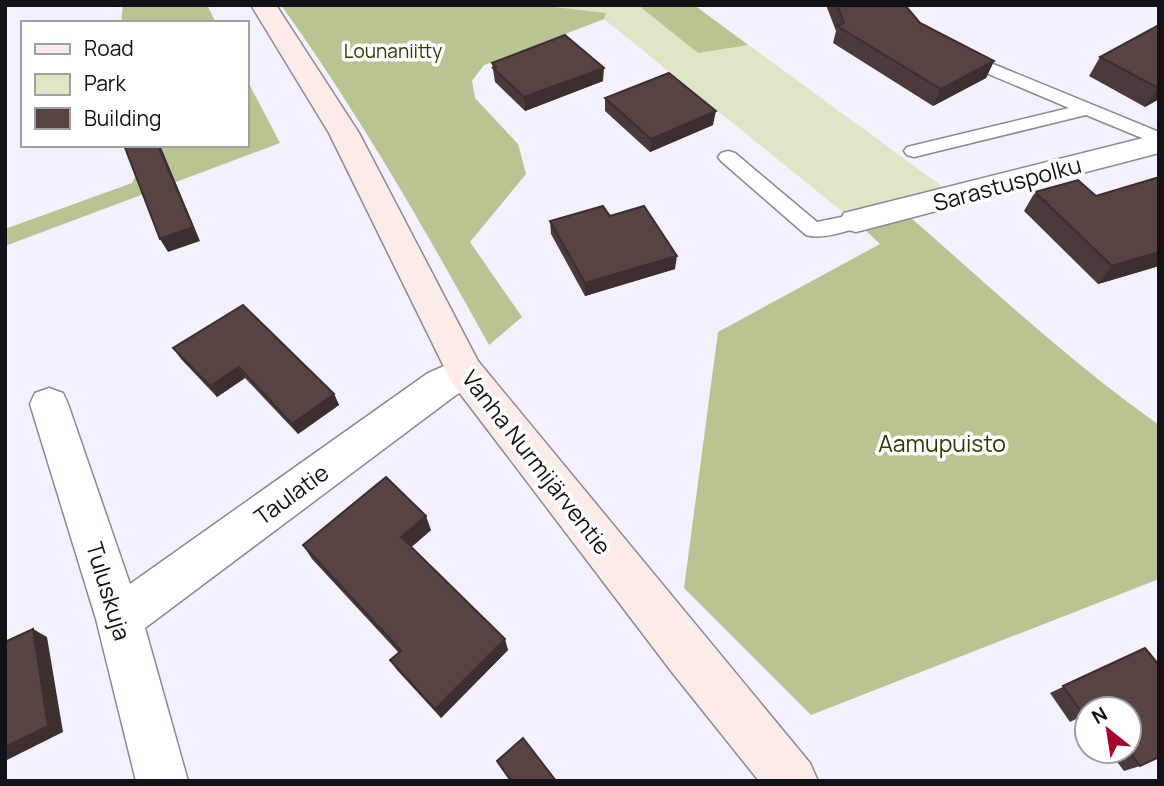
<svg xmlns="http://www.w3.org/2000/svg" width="1164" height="786" font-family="Manrope,sans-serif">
  <rect width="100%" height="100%" fill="#f3f1fd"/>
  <!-- green -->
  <path fill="#dde6c5" d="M 292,5 L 694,5 L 943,187 L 844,213 L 604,19 L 379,106 Z"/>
  <!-- forest -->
  <path fill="#b8c593" d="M 123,5 L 207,5 L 216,23 L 121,23 Z
    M 281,5 L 546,6 L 606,13 L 604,19 L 484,65 L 472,81 L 475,98 L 518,144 L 526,174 L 470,242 L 522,317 L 489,345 C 425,229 359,114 281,5 Z
    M 638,5 L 694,5 L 748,45 L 698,53 Z
    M 247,80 L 280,143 L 5,246 L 5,229 L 132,183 L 150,145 L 247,145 Z
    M 909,216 C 991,288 1070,362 1159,425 L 1159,579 L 811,715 L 684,588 L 718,332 L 880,244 L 863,228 Z"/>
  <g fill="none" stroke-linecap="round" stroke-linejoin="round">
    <!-- lane casing -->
    <g stroke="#8b889a" stroke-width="3">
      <path id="lane" d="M 959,50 L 1159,132 L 1159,145 L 1086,115 L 914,157 L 907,155 L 904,151 L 907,147 L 1069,108 L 953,59 L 950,55 L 953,51 Z
        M 728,151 L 735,153 L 817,222 L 856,214 L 863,216 L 866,221 L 863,226 C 847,231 822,240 806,235 L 721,161 L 718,157 L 721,153 Z"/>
    </g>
    <!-- street casing -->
    <g stroke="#8b889a" stroke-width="3">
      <path id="street" d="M 1159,134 L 1159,153 L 856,232 L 844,229 L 840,221 L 844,213 L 856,210 Z
        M 465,357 L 478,361 L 484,372 L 478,383 L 456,395 L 145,628 L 188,781 L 136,781 L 96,619 L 30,404 L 35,393 L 49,388 L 63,393 L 68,404 L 130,584 L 428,373 Z"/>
    </g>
    <!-- secondary casing -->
    <g stroke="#8b889a" stroke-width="3">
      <path id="secondary" d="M 251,5 L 276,5 L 359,133 L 478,361 L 810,763 L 818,781 L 759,781 L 671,671 L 452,383 L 329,133 Z"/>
    </g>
    <!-- lane -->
    <use href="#lane" fill="#fff" fill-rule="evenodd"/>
    <!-- street -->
    <use href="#street" fill="#fff" fill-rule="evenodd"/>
    <!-- secondary -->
    <use href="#secondary" fill="#fcebe7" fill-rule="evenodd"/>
  </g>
  <!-- wall -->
  <path fill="#4a3a39" d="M 826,5 L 905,5 L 920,23 L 994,61 L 986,78 L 933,106 L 833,43 L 836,31 Z
    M 1159,25 L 1159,99 L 1145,107 L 1089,76 L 1100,57 Z
    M 492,63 L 603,81 L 525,111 L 495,82 Z
    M 605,98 L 713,125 L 650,152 L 605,111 Z
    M 1035,192 L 1159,266 L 1098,284 L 1024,211 Z
    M 610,216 L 675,269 L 585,296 L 551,234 L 550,221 Z
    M 173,348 L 334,394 L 339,405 L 298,434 L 245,378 L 217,397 L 181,359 Z
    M 431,530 L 411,547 L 508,650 L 441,718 L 397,670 L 390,660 L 399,653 L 312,559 L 303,545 Z
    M 1145,648 L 1140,766 L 1124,771 L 1109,751 L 1129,751 L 1129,709 L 1087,709 L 1087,719 L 1084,715 L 1070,722 L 1050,693 Z"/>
  <!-- shaded-wall -->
  <path fill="#3c2f2e" d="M 994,61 L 986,78 L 933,106 L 941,89 Z
    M 604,68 L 603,81 L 525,111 L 524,97 Z
    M 1159,87 L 1159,99 L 1145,107 L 1158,88 Z
    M 716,111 L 713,125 L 650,152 L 651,139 Z
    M 158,145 L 160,145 L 200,241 L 168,252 L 160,239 Z
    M 1159,252 L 1159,266 L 1098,284 L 1112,266 Z
    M 677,256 L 675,269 L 585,296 L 585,283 Z
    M 239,367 L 245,378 L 217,397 L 210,386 Z
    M 334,394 L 339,405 L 298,434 L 292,424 Z
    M 426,516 L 431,530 L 407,551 L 401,537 Z
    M 33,629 L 47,637 L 63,732 L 5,761 L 5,747 Z
    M 505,639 L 508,650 L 441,718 L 435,709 Z"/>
  <!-- building -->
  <path fill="#564342" stroke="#3c2f2e" stroke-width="2" d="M 837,5 L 905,5 L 920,23 L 994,61 L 941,89 L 837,26 L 844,23 Z
    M 1159,25 L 1158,88 L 1100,57 Z
    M 565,35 L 604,68 L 524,97 L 493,68 L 496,67 L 492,63 Z
    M 669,73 L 716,111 L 651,139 L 605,98 Z
    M 124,145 L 158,145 L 193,227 L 160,239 Z
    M 1159,177 L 1159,252 L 1112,266 L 1035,192 L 1078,180 L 1096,196 Z
    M 603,206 L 610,216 L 644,206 L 677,256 L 585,283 L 550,221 Z
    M 243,305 L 334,394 L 292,424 L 239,367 L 210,386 L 173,348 Z
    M 386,477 L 426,516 L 401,537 L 505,639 L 435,709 L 390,660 L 401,651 L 303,545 Z
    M 33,629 L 48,726 L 5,747 L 5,642 Z
    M 1145,648 L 1159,665 L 1159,757 L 1140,766 L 1129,751 L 1129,709 L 1087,709 L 1087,714 L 1084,715 L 1063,686 Z
    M 523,738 L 556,781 L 511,781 L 497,761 Z"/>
  <g text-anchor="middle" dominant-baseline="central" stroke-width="7" stroke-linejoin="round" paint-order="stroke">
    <!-- far-park labels -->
    <g font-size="19" fill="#303a00" stroke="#fff">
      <text x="393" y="51">Lounaniitty</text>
    </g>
    <!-- street labels -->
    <g font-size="23" fill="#121118" stroke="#fff">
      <text transform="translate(1007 183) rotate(-15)">Sarastuspolku</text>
      <text transform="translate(537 462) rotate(52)">Vanha Nurmijärventie</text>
      <text transform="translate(291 494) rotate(-36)">Taulatie</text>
      <text transform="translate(109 591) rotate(73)">Tuluskuja</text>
    </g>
    <!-- park labels -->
    <g font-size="23" fill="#303a00" stroke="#fff">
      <text x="942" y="443">Aamupuisto</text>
    </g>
  </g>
  <!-- border -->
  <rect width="1164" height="786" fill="none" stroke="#121118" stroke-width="14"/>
  <!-- legend -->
  <rect x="21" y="21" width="228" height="126" fill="#ffffff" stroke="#a0a0a3" stroke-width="2"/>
  <rect x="35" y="44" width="35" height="10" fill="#fcebe7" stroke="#a0a0a3" stroke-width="2"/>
  <text x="84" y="56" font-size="21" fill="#121118">Road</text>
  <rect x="35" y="74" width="35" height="21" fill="#dde6c5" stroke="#a0a0a3" stroke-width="2"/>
  <text x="84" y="91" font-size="21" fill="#121118">Park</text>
  <rect x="35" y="108" width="35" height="21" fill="#564342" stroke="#a0a0a3" stroke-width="2"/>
  <text x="84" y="126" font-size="21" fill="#121118">Building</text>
  <!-- north arrow -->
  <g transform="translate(1108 730) rotate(330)"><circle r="33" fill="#ffffff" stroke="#a0a0a3" stroke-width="2"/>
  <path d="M0-5L12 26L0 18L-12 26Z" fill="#a3052b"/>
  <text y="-10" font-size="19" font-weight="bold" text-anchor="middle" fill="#121118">N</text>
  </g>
</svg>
